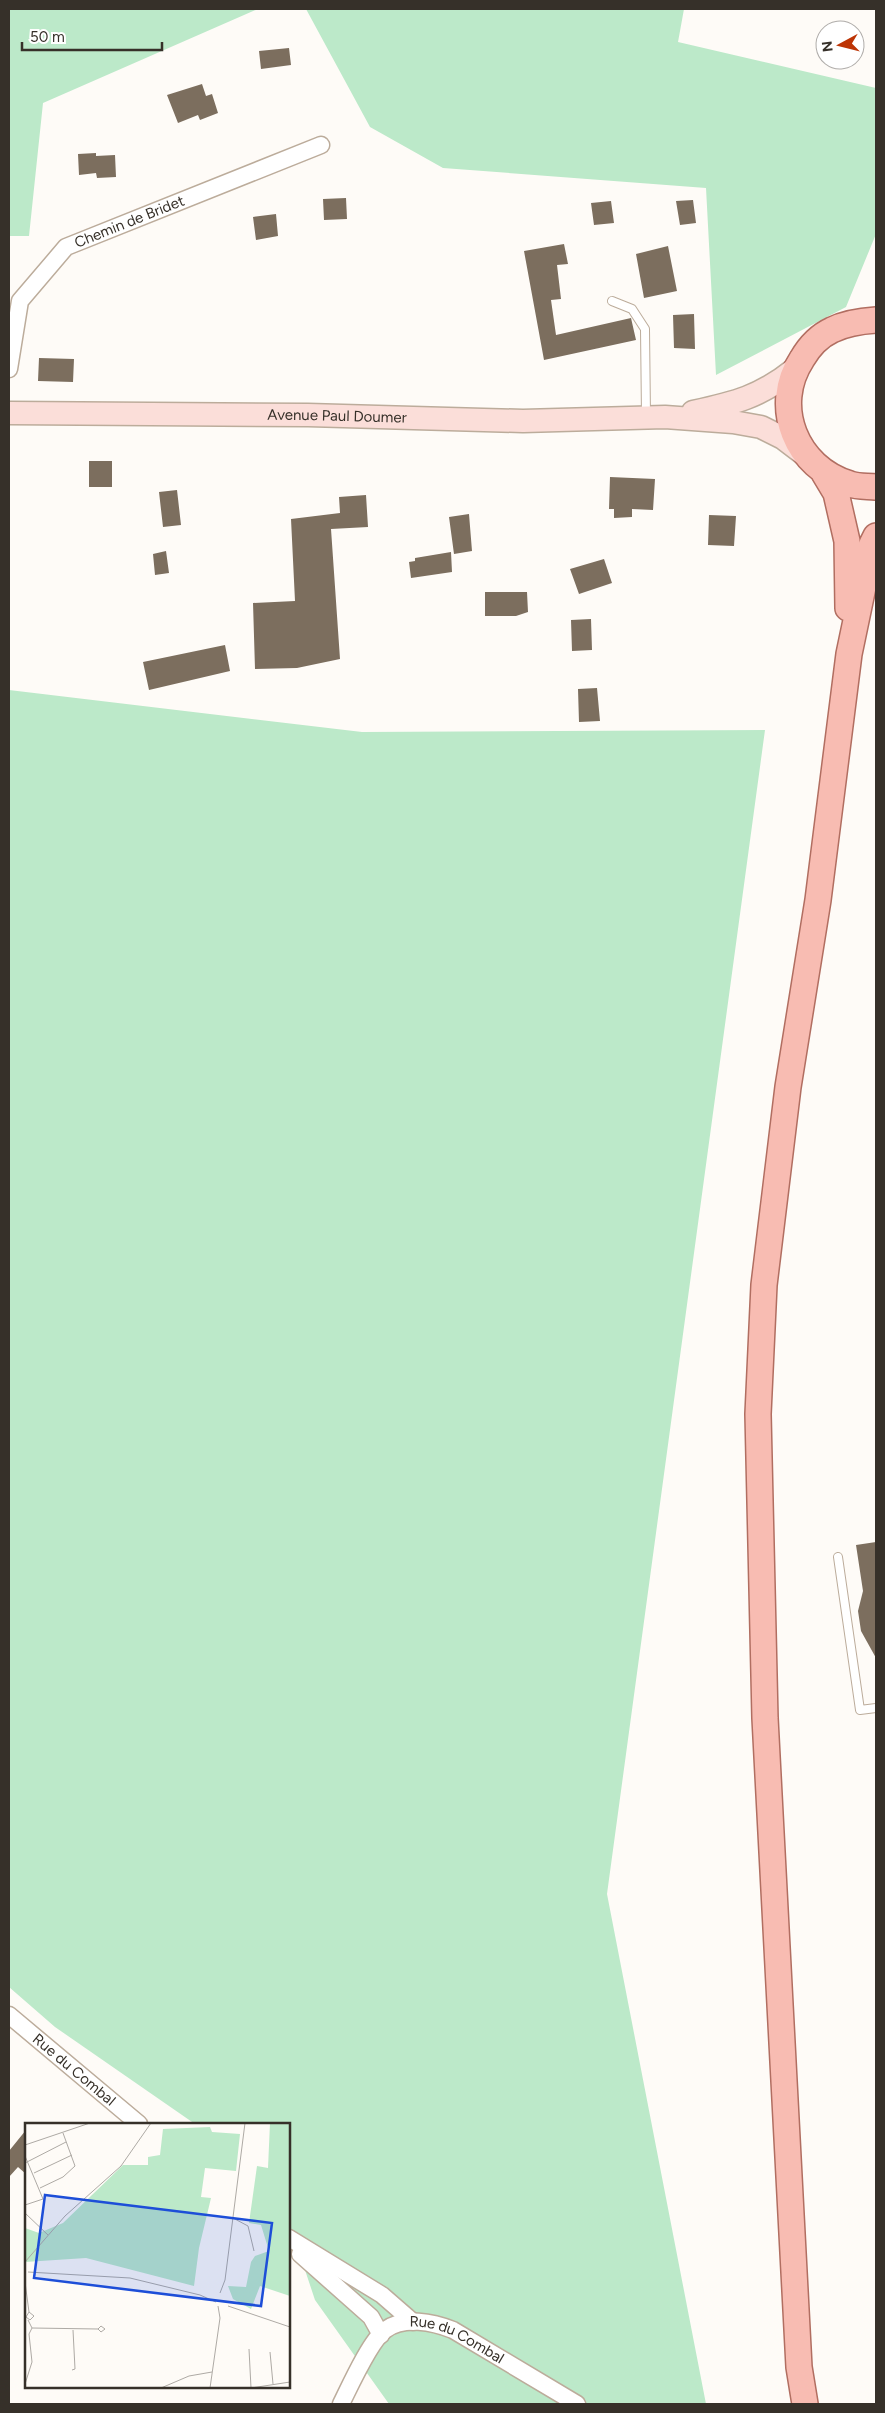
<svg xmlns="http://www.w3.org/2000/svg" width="885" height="2413" font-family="Figtree,sans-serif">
  <rect width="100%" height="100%" fill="#fefbf7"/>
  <!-- green -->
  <path fill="#bce9c9" d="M 9,9 L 258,9 L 43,103 L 29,236 L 9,236 Z
    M 306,9 L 684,9 L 678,42 L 876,88 L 876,234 L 846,307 L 716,375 L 706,188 L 443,168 L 370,127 Z
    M 9,690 L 362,732 L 765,730 L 607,1894 L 706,2404 L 389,2404 L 315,2300 L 289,2222 L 289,2124 L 195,2124 L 55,2027 L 9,1987 Z"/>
  <!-- building -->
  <path fill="#7c6e5e" d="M 289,48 L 291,65 L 261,69 L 259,51 Z
    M 202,84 L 206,96 L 212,94 L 218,113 L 200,120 L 198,115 L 178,123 L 167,95 Z
    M 96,153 L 96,156 L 115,155 L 116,177 L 97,178 L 96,173 L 79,175 L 78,154 Z
    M 346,198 L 347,219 L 324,220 L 323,199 Z
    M 693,200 L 696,223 L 680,225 L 676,201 Z
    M 611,201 L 614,223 L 594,225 L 591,203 Z
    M 276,214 L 278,236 L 256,240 L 253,217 Z
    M 564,244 L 568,264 L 557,265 L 561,299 L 551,300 L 556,335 L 631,318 L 636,340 L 544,360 L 524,251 Z
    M 668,246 L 677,291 L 644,298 L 636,254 Z
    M 694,314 L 695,349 L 674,348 L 673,315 Z
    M 39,358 L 74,359 L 73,382 L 38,381 Z
    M 89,461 L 112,461 L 112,487 L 89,487 Z
    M 610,477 L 655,479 L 653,510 L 632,509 L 632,517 L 614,518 L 614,509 L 609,509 Z
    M 177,490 L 181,525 L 163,527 L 159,492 Z
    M 366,495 L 368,527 L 331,529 L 340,659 L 297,668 L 255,669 L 253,603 L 295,601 L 291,519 L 340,513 L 339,497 Z
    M 469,514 L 472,551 L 454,554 L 449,517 Z
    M 709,515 L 736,516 L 734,546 L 708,545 Z
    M 166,551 L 169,573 L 155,575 L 153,554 Z
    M 451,552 L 452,572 L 411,578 L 409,562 L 415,561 L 415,558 Z
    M 604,559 L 612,583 L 579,594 L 570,569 Z
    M 485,592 L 527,592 L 528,612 L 516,616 L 485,616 Z
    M 591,619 L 592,650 L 572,651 L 571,620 Z
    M 225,645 L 230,671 L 149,690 L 143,662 Z
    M 597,688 L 600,721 L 579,722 L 578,689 Z
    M 876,1542 L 876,1658 L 861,1631 L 858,1611 L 863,1591 L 856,1545 Z
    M 26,2130 L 26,2174 L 18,2167 L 9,2177 L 9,2151 Z"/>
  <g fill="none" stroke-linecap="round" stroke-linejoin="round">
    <!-- service casing -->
    <g stroke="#bcac9b" stroke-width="10">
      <path id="service" d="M 612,301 L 632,309 L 645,329 L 646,416
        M 838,1557 L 860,1710 L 876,1708"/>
    </g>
    <!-- minor casing -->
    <g stroke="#bcac9b" stroke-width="19">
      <g id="minor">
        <path id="s1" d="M 9,369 L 20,301 L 66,247 L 321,145"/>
        <path id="s2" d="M 9,2015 L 139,2124"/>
        <path d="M 289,2238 L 382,2295 L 413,2322"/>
        <path d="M 300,2254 L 371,2317 L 381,2335"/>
        <path id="s3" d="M 341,2404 C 350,2386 370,2341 385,2330 C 404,2316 433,2322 453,2330 L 577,2404"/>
      </g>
    </g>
    <!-- secondary casing -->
    <g stroke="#bcac9b" stroke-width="25">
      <g id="secondary">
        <path d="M 693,412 C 735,403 760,397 795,369"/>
        <path id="s4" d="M 9,413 L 308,415 L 523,421 L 665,417 L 733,422 L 761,427 L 783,438 L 804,454"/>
      </g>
    </g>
    <!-- primary casing -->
    <g stroke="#b16e61" stroke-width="28">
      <path id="primary" d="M 876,320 C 860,321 846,323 832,330 C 819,336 809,347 802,359 C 771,406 796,468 850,484 C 858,487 868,486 876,487
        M 824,473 L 836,493 L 847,541 L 848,608
        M 805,2404 L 799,2367 L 765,1718 L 758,1414 L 764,1285 L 788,1087 L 818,900 L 849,654 L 872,544 L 876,536"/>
    </g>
    <!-- service -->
    <use href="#service" stroke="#fff" stroke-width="8"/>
    <!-- minor -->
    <use href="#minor" stroke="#fff" stroke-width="16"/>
    <!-- secondary -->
    <use href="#secondary" stroke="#fbded9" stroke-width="22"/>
    <!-- primary -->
    <use href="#primary" stroke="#f8bcb2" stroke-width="25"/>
  </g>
  <g text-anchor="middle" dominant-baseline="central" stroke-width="5" stroke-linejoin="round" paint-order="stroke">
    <!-- street labels -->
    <g font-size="15" fill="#363029" stroke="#fff">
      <text stroke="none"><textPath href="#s1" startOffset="208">Chemin de Bridet</textPath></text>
      <text stroke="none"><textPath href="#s4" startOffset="328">Avenue Paul Doumer</textPath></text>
      <text stroke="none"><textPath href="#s2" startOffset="85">Rue du Combal</textPath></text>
      <text stroke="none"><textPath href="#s3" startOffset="164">Rue du Combal</textPath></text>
    </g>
  </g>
  <!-- overview -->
  <g transform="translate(25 2123)">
    <rect width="265" height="265" fill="#fefbf7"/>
    <path d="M 245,0 L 265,0 L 265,173 L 235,163 L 226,186 L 208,176 L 203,163 L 221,164 L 226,139 L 230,133 L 244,128 L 236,102 L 224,100 L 232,43 L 243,45 ZM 185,4 L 187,9 L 215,11 L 211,48 L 180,45 L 176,74 L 186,75 L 174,125 L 169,163 L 61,135 L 0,139 L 0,105 L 14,110 L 38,100 L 98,42 L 123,42 L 123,34 L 135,32 L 138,6 Z" fill="#bce9c9"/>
    <path fill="none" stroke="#aeaaa5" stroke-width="1" d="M 0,22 L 65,0M 0,33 L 18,76 L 0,82M 0,40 L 41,19M 9,50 L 47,32M 15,65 L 38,54 L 50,43 L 38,10M 0,90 L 23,112M 208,95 L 223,103 L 229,128M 0,139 L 40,93 L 96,43 L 126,0M 3,149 L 105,155 L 175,172 L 191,179M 0,159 L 4,189 L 9,193 L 5,197 L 1,194 L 4,189M 195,170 L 200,157 L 220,0M 203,183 L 265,204M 7,205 L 73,206 L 76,209 L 80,206 L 76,203 L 73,206M 224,226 L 226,265M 245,229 L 248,261M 47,247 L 50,246 L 48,207M 0,261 L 7,239 L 4,211 L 7,205 L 3,197M 136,265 L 164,253 L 187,249M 185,265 L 195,195 L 193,183M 226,265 L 265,259"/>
    <path fill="#1d4ed8" fill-opacity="0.15" stroke="#1d4ed8" stroke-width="2.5" d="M 20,72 L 247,100 L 236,183 L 9,155 Z"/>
    <rect width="265" height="265" fill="none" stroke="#363029" stroke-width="2.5"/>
  </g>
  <!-- border -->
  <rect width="885" height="2413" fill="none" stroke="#363029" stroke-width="20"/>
  <!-- north arrow -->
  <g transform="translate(840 45) rotate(263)"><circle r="24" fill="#ffffff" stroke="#afaca9"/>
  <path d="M0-4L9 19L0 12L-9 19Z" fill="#bd3405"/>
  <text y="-8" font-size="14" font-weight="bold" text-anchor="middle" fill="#363029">N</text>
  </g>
  <!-- scale -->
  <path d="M22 42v8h140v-8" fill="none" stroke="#363029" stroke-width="2.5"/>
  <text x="30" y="42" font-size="15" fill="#363029" stroke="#ffffff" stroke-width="4" paint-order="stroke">50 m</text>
</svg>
